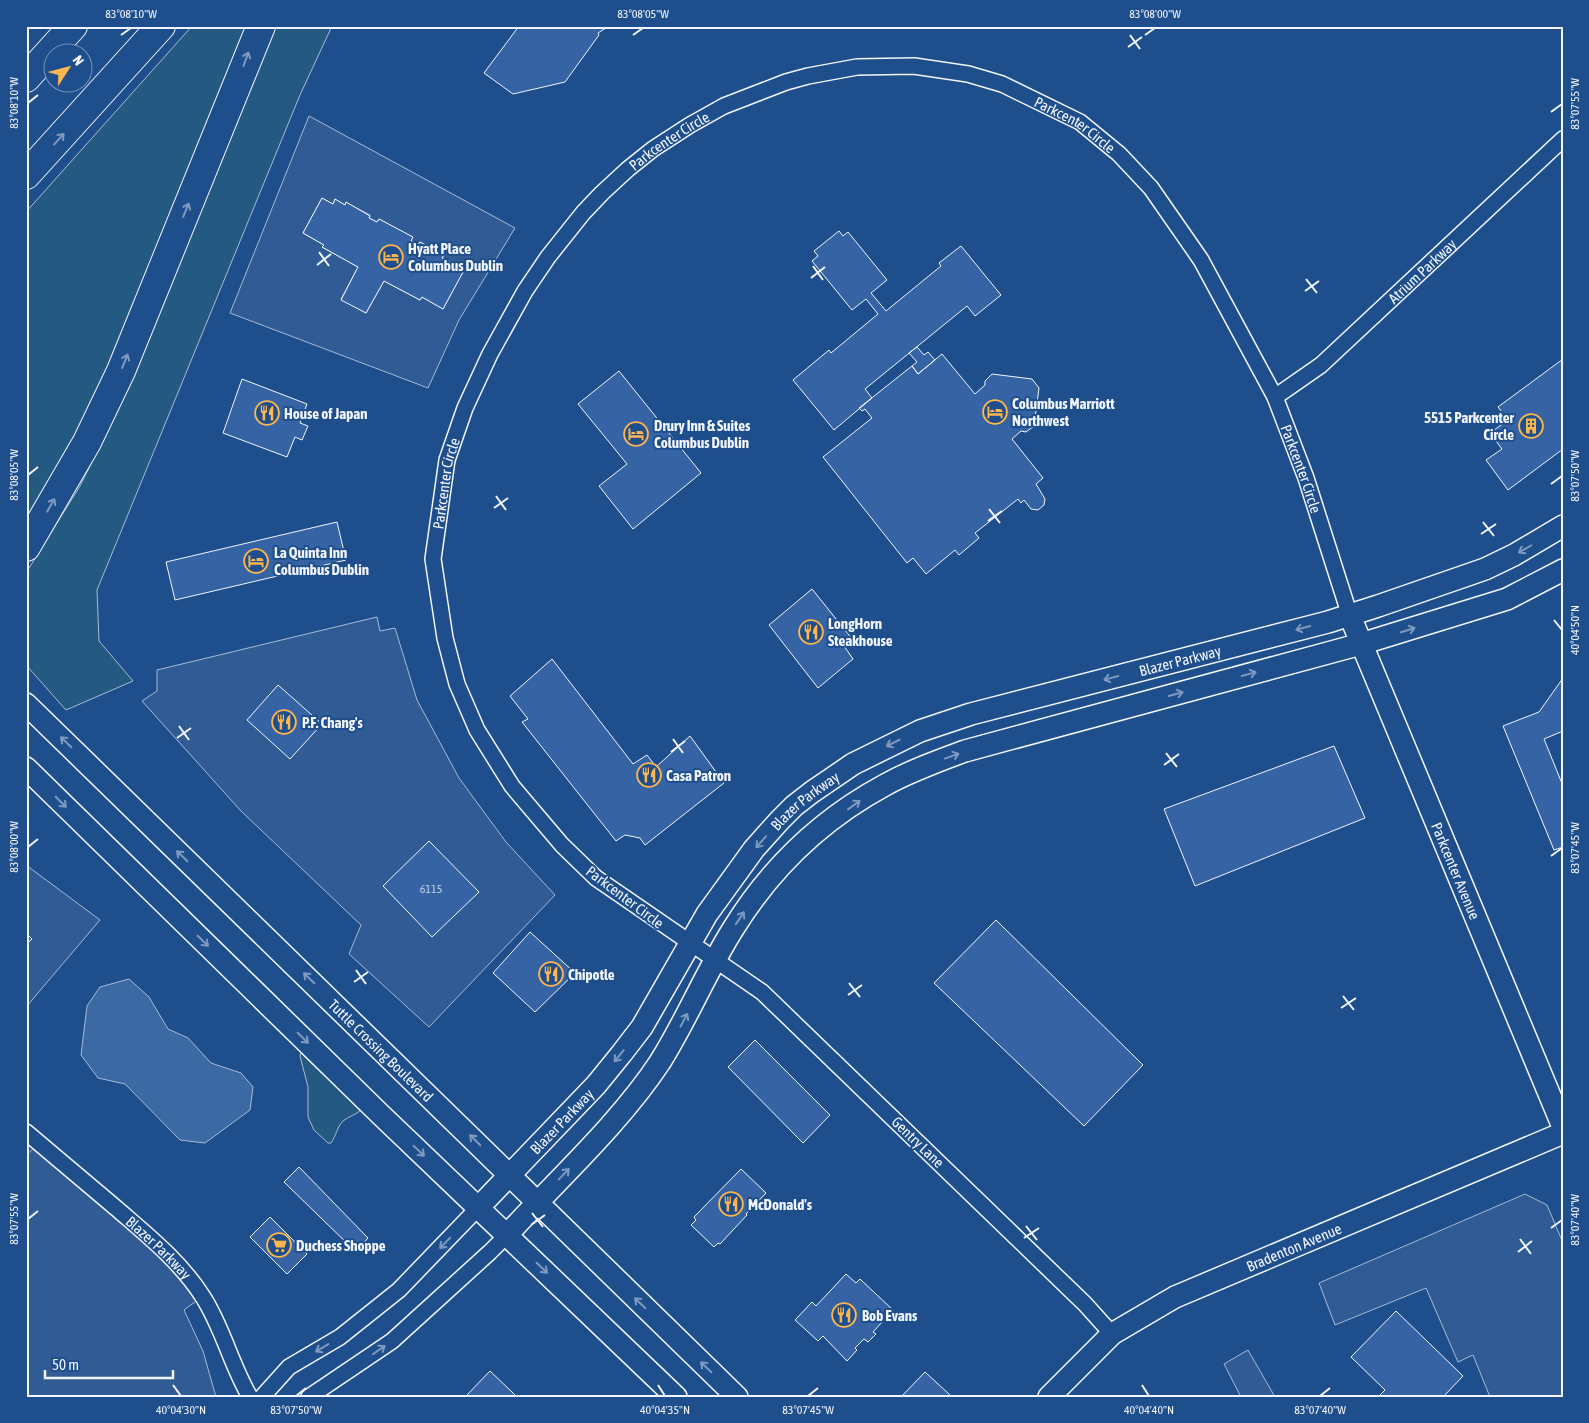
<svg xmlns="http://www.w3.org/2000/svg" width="1589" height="1423" font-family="'Asap Condensed',sans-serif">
  <rect width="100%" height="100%" fill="#1f4e8c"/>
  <!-- green -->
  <path fill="#245a82" stroke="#a8bbd7" d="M 192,26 L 253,26 L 112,359 L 65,457 L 26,527 L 26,212 Z
    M 271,26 L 332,26 L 300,95 L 97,590 L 99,641 L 133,681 L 66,710 L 26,665 L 26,573 L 80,486 L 128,389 Z
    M 301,1053 L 361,1110 C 356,1115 349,1116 343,1121 C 337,1127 336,1136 331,1143 L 328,1143 L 314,1130 L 308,1117 L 308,1087 L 300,1056 Z"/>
  <!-- parking -->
  <path fill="#305b95" stroke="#a8bbd7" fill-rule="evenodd" d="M 309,116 L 515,228 L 459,320 L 428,388 L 230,313 ZM 322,198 L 333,204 L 335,199 L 345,205 L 347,203 L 370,215 L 369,218 L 377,222 L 379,219 L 412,237 L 411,241 L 418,245 L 420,242 L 444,255 L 442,258 L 463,272 L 443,309 L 422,297 L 420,300 L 384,281 L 366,313 L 341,299 L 358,267 L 322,247 L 324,245 L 303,233 Z
    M 377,617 L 380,631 L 395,628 L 417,700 L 459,778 L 506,842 L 555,895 L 429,1027 L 349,954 L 361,925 L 241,811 L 142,701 L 157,691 L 157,670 Z
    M 26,865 L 100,920 L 26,1007 Z
    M 40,1143 L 203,1296 L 184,1310 L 203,1351 L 216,1397 L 26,1397 L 26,1155 Z
    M 1525,1194 L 1547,1205 L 1563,1243 L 1563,1397 L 1490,1397 L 1473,1355 L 1458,1362 L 1426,1288 L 1335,1325 L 1319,1283 Z
    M 1248,1350 L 1275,1397 L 1241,1397 L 1224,1364 Z"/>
  <!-- water -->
  <path fill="#3b69a3" stroke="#a8bbd7" d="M 129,979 L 149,997 L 168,1029 L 188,1038 L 211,1063 L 241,1073 L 253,1087 L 250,1110 L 205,1143 L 180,1140 L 125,1084 L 98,1078 L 81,1055 L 87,1006 L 100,987 Z"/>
  <!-- building -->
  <path fill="#3563a3" stroke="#f2f6ff" d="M 519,26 L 609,26 L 598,33 L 599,35 L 565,82 L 513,94 L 484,73 Z
    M 322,198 L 333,204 L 335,199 L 345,205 L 346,202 L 370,216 L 369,218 L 377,222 L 379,219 L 413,237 L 411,241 L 418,245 L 420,242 L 444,255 L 442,258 L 454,264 L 453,267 L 463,272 L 443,309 L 422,297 L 420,300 L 384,281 L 366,313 L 341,300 L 358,267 L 322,247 L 324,245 L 303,233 Z
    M 839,231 L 843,236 L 848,232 L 887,280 L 871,293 L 886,311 L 941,266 L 939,263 L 961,246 L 1001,295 L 975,316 L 967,306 L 865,389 L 872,398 L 834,430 L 793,380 L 829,350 L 831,353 L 878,314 L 866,299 L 852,310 L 812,261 L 818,256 L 814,251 Z
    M 917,347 L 924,355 L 928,352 L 935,360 L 918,374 L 912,366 L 917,362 L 909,353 Z
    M 942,354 L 975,394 L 985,385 L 985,381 L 992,374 L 1032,379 L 1039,388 L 1034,426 L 1026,432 L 1021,431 L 1012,439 L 1043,478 L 1036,484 L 1045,499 L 1044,505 L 1038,510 L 1031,509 L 1024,500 L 1021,503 L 1018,499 L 975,533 L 979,538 L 959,555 L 955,550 L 926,574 L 913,558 L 907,563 L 823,457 L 872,418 L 865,409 L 862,411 L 859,408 L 912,366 L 918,374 Z
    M 1563,359 L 1563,449 L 1508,490 L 1486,460 L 1502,449 L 1490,433 L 1508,420 L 1498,407 Z
    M 619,371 L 701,473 L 633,529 L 599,486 L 627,464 L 578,404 Z
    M 242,379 L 307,404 L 300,423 L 308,426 L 302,440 L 295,437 L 287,457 L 223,433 Z
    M 337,522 L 346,560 L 175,600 L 166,562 Z
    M 812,589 L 853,640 L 844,646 L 853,659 L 818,688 L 769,625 Z
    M 552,659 L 633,764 L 647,755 L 656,767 L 690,736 L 724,783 L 645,845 L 640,838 L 625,835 L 616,841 L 522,722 L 528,719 L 510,696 Z
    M 1563,678 L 1563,731 L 1544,739 L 1563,786 L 1563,847 L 1554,850 L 1503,726 L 1539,712 Z
    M 278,685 L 322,724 L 290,759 L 247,720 Z
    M 1334,746 L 1365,818 L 1195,886 L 1164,809 Z
    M 429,841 L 479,892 L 432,937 L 383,886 Z
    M 996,920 L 1143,1065 L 1084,1126 L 934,983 Z
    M 530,932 L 575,973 L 535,1012 L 493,973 Z
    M 26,933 L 32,939 L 26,945 Z
    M 755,1040 L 830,1115 L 803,1143 L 728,1067 Z
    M 299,1167 L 368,1238 L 356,1252 L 284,1182 Z
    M 741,1169 L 766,1193 L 746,1214 L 747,1215 L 720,1244 L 718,1243 L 714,1247 L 691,1225 L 696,1220 L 694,1217 Z
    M 270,1217 L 307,1254 L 287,1274 L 250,1237 Z
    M 846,1274 L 856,1283 L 860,1279 L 893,1310 L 873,1332 L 876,1334 L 868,1342 L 864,1339 L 855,1348 L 857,1350 L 847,1361 L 823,1336 L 818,1341 L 795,1320 L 812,1302 L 816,1306 Z
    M 1396,1311 L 1463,1376 L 1443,1397 L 1378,1397 L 1385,1390 L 1351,1357 Z
    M 490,1371 L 513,1393 L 517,1397 L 465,1397 Z
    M 925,1372 L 950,1395 L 948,1397 L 901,1397 Z"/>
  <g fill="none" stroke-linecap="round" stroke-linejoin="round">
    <!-- street casing -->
    <g stroke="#f2f6ff" stroke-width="18">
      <g id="street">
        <path id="s1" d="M 1275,397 L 1321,365 L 1563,139"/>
        <path id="s2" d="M 26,1132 C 56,1157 86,1183 116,1208 C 147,1235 181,1262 203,1297 C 223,1328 231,1365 250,1397"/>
        <path id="s3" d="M 1112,1334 L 1085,1304 L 762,992 L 596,878 L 562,845 L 512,786 L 477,730 L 457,684 L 445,638 L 433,559 L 447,460 L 465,408 L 490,354 L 525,291 L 548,257 L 583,213 L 602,193 L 628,169 L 653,149 L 690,125 L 724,106 L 786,82 L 808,76 L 857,67 L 914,66 L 968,74 L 1002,84 L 1080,122 L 1119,154 L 1151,188 L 1201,260 L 1275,397 L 1306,478 L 1350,616"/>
        <path d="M 262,1397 L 289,1367 L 340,1337 L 399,1290 L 479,1207"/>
        <path d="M 309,1397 L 392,1341 L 490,1252 L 507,1235"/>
      </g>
    </g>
    <!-- secondary casing -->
    <g stroke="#f2f6ff" stroke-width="24">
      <g id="secondary">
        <path id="s4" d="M 1350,616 L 1563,1127"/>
        <path id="s5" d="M 26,704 L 737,1397"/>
        <path d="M 26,768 L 381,1115 L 676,1397"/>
        <path id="s6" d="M 479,1207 L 596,1085 L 622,1053 L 642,1027 L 707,914 L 754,849 L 780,820 L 794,806 L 812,792 L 853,764 L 920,731 L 971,714 L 1328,622 L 1378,606 L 1485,569 L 1514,555 L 1563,526"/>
        <path d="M 507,1235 C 557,1180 619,1124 660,1062 C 687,1019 706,972 733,929 C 770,869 822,819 885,785 C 910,771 938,761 965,751 L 1361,644 L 1507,599 L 1563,570"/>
        <path id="s7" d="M 1049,1397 L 1112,1334 L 1175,1297 L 1563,1133"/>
      </g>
    </g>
    <!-- highway casing -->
    <g stroke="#f2f6ff" stroke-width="30">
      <path id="highway" d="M 26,78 L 73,26
        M 26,175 L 161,26
        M 26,547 L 87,442 L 121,371 L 261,26"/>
    </g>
    <!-- street -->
    <use href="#street" stroke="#1f4e8c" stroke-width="15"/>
    <!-- secondary -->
    <use href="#secondary" stroke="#1f4e8c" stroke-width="21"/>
    <!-- highway -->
    <use href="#highway" stroke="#1f4e8c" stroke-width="28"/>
  </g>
  <!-- one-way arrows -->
  <defs><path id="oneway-shaft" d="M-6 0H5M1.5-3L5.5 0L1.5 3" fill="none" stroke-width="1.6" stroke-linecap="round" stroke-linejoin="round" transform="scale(1.25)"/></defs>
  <g stroke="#7e9ac0">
    <use href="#oneway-shaft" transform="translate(246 59) rotate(-70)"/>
    <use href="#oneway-shaft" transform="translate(59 139) rotate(-48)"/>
    <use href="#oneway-shaft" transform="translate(186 210) rotate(-68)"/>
    <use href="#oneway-shaft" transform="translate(125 361) rotate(-68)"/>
    <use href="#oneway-shaft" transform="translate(51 505) rotate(-60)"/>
    <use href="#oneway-shaft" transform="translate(1525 549) rotate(150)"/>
    <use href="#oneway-shaft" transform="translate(1303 628) rotate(165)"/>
    <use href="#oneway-shaft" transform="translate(1408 630) rotate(-17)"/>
    <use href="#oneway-shaft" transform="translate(1249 674) rotate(-15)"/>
    <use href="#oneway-shaft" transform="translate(1111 678) rotate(165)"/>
    <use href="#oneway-shaft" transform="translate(1176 694) rotate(-15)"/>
    <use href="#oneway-shaft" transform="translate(66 742) rotate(-136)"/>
    <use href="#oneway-shaft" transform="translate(893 743) rotate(154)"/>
    <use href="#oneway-shaft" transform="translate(952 756) rotate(-20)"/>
    <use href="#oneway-shaft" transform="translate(61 802) rotate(45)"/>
    <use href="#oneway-shaft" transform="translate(854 805) rotate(-36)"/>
    <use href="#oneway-shaft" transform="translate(761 842) rotate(131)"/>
    <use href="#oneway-shaft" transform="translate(182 856) rotate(-136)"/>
    <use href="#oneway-shaft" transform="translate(740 918) rotate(-56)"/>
    <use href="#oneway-shaft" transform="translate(203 941) rotate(44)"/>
    <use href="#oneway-shaft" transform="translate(309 978) rotate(-136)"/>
    <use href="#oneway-shaft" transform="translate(684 1020) rotate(-62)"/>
    <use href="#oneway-shaft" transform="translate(303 1038) rotate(44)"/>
    <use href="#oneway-shaft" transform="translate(619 1056) rotate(129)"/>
    <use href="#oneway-shaft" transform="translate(475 1140) rotate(-135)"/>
    <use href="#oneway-shaft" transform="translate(419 1151) rotate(44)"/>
    <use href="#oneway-shaft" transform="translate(564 1174) rotate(-46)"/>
    <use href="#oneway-shaft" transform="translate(445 1243) rotate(134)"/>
    <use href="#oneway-shaft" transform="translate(542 1268) rotate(44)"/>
    <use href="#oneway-shaft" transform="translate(640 1303) rotate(-136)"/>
    <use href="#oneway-shaft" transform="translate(322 1348) rotate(149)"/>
    <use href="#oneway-shaft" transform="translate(379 1350) rotate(-35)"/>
    <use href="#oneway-shaft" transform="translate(706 1367) rotate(-136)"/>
  </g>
  <!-- ticks -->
  <path fill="none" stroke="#f2f6ff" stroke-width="2" d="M 121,35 L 131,28M 633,35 L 643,28M 1130,35 L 1140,49M 1145,35 L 1155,28M 1128,47 L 1142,37M 28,103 L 38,95M 1551,112 L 1562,104M 319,252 L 329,266M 317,265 L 331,254M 813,266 L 823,280M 811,278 L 825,267M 1306,279 L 1317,293M 1305,291 L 1319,281M 28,475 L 38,467M 1551,484 L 1562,476M 496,496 L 506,510M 494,508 L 508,498M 989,509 L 1000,523M 988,521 L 1002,511M 1483,522 L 1494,536M 1481,534 L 1496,524M 1554,620 L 1562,630M 179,726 L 189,740M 177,738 L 191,728M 673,739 L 683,753M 671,752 L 685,741M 1166,753 L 1177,767M 1164,765 L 1179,754M 28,847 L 38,839M 1551,856 L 1562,848M 356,970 L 366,984M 354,982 L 368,972M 849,983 L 860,997M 848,995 L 862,985M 1343,996 L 1354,1010M 1341,1008 L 1356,998M 532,1213 L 543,1227M 28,1219 L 38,1211M 531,1225 L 545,1215M 1026,1226 L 1037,1240M 1551,1228 L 1562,1220M 1024,1238 L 1039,1228M 1520,1239 L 1531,1254M 1518,1252 L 1532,1241M 173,1385 L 181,1396M 658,1385 L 665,1396M 1142,1385 L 1149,1396M 296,1396 L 306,1388M 808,1396 L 818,1388M 1320,1396 L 1330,1388"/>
  <!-- icons -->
  <defs>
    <g id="hotel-ring" transform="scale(1.25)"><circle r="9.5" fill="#1f4e8c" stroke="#ffb74d" stroke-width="1.5"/><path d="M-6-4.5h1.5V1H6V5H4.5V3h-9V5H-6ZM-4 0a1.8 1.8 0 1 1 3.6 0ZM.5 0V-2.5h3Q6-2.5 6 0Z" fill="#ffb74d"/></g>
    <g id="restaurant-ring" transform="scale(1.25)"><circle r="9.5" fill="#1f4e8c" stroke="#ffb74d" stroke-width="1.5"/><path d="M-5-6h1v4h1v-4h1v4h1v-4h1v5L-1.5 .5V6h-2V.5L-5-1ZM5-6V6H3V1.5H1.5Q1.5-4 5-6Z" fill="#ffb74d"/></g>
    <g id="building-ring" transform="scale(1.25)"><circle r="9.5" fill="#1f4e8c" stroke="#ffb74d" stroke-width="1.5"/><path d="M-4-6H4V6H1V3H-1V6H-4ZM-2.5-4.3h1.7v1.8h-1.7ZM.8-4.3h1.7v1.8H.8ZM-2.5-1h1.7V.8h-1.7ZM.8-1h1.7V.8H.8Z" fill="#ffb74d"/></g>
    <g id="supermarket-ring" transform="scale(1.25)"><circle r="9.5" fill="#1f4e8c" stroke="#ffb74d" stroke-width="1.5"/><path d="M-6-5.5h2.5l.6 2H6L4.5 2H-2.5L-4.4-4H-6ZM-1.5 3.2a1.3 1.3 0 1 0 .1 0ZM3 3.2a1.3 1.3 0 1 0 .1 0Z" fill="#ffb74d"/></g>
  </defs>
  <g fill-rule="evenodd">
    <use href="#hotel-ring" x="391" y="257"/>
    <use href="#hotel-ring" x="995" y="412"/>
    <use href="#restaurant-ring" x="267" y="413"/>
    <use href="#building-ring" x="1531" y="426"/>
    <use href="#hotel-ring" x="636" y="434"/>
    <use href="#hotel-ring" x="256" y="561"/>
    <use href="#restaurant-ring" x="811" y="632"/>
    <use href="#restaurant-ring" x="284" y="722"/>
    <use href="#restaurant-ring" x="649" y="775"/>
    <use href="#restaurant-ring" x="551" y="974"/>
    <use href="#restaurant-ring" x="731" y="1204"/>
    <use href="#supermarket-ring" x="279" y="1245"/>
    <use href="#restaurant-ring" x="844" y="1315"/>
  </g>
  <g text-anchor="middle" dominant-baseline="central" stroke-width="4" stroke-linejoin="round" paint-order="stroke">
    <!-- number labels -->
    <g font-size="12" fill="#c3d1e8">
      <text x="431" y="889">6115</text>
    </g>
    <!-- street labels -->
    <g font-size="15" fill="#f2f6ff" stroke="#1f4e8c">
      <text stroke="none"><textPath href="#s3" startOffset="1991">Parkcenter Circle</textPath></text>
      <text stroke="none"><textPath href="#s3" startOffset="1556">Parkcenter Circle</textPath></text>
      <text stroke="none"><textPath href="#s1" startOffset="194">Atrium Parkway</textPath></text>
      <text stroke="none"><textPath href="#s3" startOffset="2411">Parkcenter Circle</textPath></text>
      <text stroke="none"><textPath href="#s3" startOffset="1136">Parkcenter Circle</textPath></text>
      <text stroke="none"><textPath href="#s6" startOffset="929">Blazer Parkway</textPath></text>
      <text stroke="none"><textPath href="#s6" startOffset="524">Blazer Parkway</textPath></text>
      <text stroke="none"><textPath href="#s4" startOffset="276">Parkcenter Avenue</textPath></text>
      <text transform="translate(625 897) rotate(37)">Parkcenter Circle</text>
      <text stroke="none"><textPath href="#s5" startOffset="496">Tuttle Crossing Boulevard</textPath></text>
      <text stroke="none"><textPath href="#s6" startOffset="119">Blazer Parkway</textPath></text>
      <text transform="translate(918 1142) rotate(44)">Gentry Lane</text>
      <text stroke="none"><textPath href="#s7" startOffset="291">Bradenton Avenue</textPath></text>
      <text stroke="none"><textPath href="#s2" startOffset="176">Blazer Parkway</textPath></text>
    </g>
    <!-- poi labels -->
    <g font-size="15" font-weight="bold" fill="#f2f6ff" stroke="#1f4e8c" text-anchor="start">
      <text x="408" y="248">Hyatt Place<tspan x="408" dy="17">Columbus Dublin</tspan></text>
      <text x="1012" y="403">Columbus Marriott<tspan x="1012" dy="17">Northwest</tspan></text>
      <text x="284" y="413">House of Japan</text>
      <text x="1514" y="417" text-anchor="end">5515 Parkcenter<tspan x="1514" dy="17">Circle</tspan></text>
      <text x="654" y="425">Drury Inn &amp; Suites<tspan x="654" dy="17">Columbus Dublin</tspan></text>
      <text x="274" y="552">La Quinta Inn<tspan x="274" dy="17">Columbus Dublin</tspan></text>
      <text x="828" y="623">LongHorn<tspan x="828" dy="17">Steakhouse</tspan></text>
      <text x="302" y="722">P.F. Chang's</text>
      <text x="666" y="775">Casa Patron</text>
      <text x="568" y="974">Chipotle</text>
      <text x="748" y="1204">McDonald's</text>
      <text x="296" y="1245">Duchess Shoppe</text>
      <text x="862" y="1315">Bob Evans</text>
    </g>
  </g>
  <!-- border -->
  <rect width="1589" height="1423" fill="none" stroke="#1f4e8c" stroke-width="55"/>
  <!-- north arrow -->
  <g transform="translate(68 68) rotate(54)"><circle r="24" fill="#1f4e8c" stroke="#7391ba"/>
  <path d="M0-4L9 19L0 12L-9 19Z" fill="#ffb74d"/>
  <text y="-8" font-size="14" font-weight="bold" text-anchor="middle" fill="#f2f6ff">N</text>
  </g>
  <!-- scale -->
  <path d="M45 1370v8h128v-8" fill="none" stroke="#f2f6ff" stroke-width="2.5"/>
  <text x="52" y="1370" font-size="15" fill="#f2f6ff" stroke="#1f4e8c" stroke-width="4" paint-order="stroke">50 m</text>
  <rect x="28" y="28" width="1534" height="1368" fill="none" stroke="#f2f6ff" stroke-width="2"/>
  <g font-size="12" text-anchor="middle" fill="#f2f6ff">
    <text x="131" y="18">83°08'10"W</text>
    <text x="643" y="18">83°08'05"W</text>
    <text x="1155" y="18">83°08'00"W</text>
    <text transform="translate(14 103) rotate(-90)" y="4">83°08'10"W</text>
    <text transform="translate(1575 104) rotate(-90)" y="4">83°07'55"W</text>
    <text transform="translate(14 475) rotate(-90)" y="4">83°08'05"W</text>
    <text transform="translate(1575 476) rotate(-90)" y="4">83°07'50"W</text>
    <text transform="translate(1575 630) rotate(-90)" y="4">40°04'50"N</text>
    <text transform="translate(14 847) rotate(-90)" y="4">83°08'00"W</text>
    <text transform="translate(1575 848) rotate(-90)" y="4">83°07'45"W</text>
    <text transform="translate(14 1219) rotate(-90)" y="4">83°07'55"W</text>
    <text transform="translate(1575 1220) rotate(-90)" y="4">83°07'40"W</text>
    <text x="181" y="1414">40°04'30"N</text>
    <text x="296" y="1414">83°07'50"W</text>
    <text x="665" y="1414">40°04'35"N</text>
    <text x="808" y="1414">83°07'45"W</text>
    <text x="1149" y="1414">40°04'40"N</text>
    <text x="1320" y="1414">83°07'40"W</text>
  </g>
</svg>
